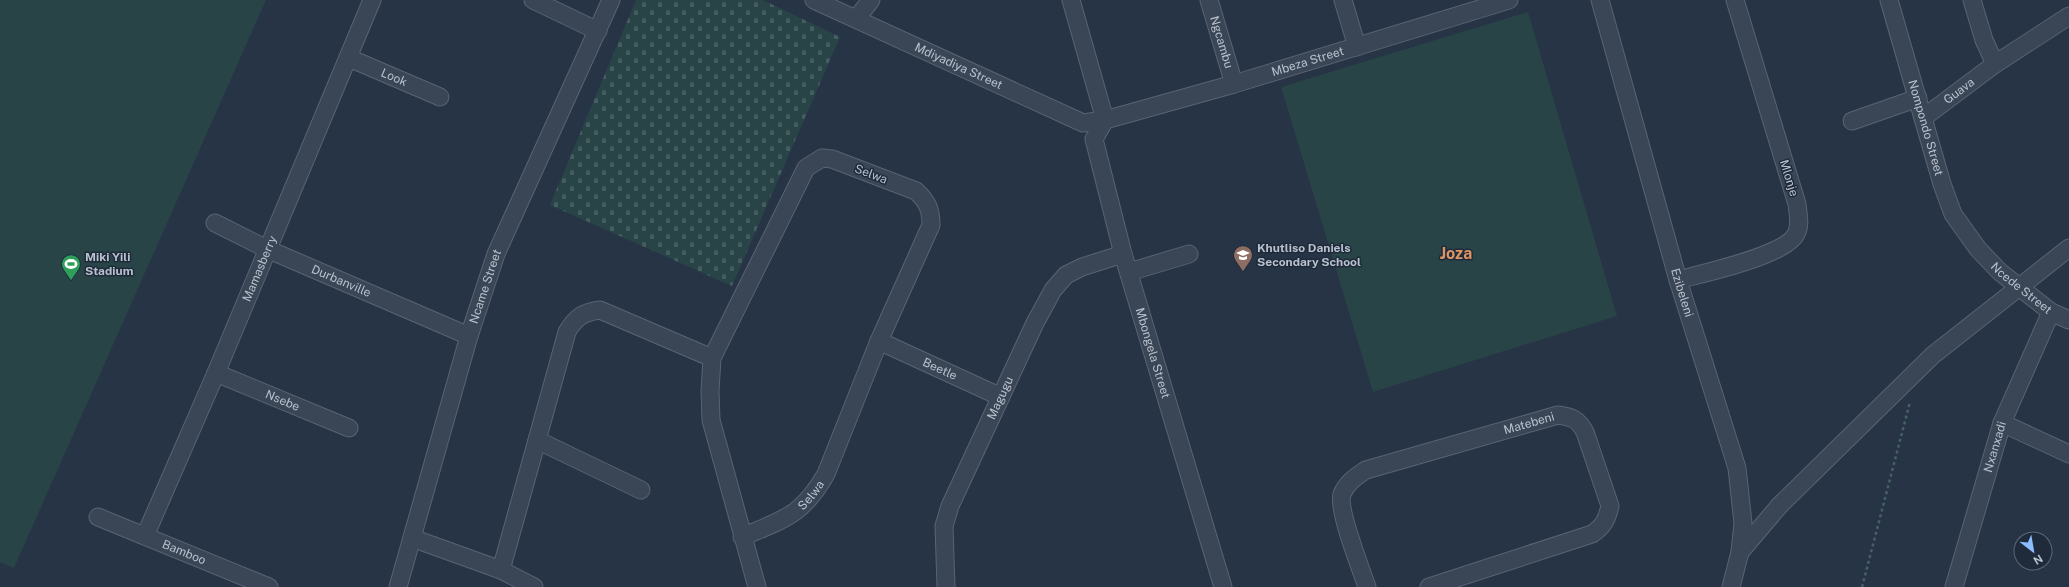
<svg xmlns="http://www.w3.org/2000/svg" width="2069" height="587" font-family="'Public Sans',sans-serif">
  <defs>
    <pattern id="cemetery-stones" width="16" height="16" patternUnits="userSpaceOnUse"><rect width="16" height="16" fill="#284447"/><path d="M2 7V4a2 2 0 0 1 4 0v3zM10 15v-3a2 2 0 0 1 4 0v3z" fill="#455d60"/></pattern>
  </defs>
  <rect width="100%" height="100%" fill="#263446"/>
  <!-- cemetery -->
  <path fill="url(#cemetery-stones)" d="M 636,0 L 763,0 L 840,37 L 732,286 L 550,205 Z"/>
  <!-- green -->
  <path fill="#284447" d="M 0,0 L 266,0 L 14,568 L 0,562 Z
    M 1528,12 L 1617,316 L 1373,392 L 1281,87 Z"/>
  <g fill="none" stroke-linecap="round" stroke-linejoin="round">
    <!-- minor casing -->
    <g stroke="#596472" stroke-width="19">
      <g id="minor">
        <path d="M 533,0 L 598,31"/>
        <path id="s1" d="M 814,0 L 1083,123 L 1105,120 L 1234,84 L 1509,0"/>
        <path d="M 1071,0 L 1105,120"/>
        <path id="s2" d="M 1209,0 L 1234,84"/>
        <path d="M 1343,0 L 1357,47"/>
        <path id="s3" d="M 1600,0 L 1678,280 L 1737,468 L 1743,523 L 1740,552 L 1731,587"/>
        <path id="s4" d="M 1889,0 L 1942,184 L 1953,214 L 1978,249 L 2000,272 L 2051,312 L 2069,320"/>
        <path d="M 1972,0 L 1984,40 L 1995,64"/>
        <path d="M 856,19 L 871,0"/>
        <path id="s5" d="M 349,58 L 440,97"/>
        <path id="s6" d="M 1923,118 L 1995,64 L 2069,16"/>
        <path id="s7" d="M 1105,120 L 1094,139 L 1123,254 L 1223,587"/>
        <path d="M 1852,121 L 1918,98"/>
        <path id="s8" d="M 215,223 L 267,249 L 469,336"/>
        <path d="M 1129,272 L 1189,254"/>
        <path d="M 1678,280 C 1703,273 1785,256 1796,234 C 1801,225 1798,214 1797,204 L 1735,0"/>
        <path id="s9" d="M 879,341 L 1001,397"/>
        <path id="s10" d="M 216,373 L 349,428"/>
        <path d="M 2002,423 L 2069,454"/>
        <path d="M 537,440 L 641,490"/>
        <path id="s11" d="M 98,517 L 269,587"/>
        <path id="s12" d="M 145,536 L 216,373 L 372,0"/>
        <path id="s13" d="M 742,537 C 784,519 802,516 826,474 L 879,341 L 931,225 C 931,210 928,202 916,191 L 832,159 L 822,158 L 806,168 L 712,358 L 710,391 L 711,420 L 757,587"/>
        <path d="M 412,538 L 501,570 L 534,587"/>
        <path d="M 1740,552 L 1780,505 L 1933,355 L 2069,248"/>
        <path d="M 501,570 L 567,332 C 575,318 583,312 600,310 L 712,358"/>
        <path id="s14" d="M 398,587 L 469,336 L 496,254 L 611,0"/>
        <path id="s15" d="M 946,587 L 944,526 L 950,506 L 1035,323 L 1053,290 L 1066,275 L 1082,267 L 1123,254"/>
        <path id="s16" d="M 1367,587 C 1361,569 1337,509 1342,494 C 1347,482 1357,476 1366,470 L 1558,415 C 1572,417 1578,419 1585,432 L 1610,506 C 1607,519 1604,526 1592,534 L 1429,587"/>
        <path id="s17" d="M 1954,587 L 2002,423 L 2051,312"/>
      </g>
    </g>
    <!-- path -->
    <path stroke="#466162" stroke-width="2.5" stroke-dasharray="3 3" stroke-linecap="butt" d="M 1862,587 L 1910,402"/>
    <!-- minor -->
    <use href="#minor" stroke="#3a4655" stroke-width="17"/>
  </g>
  <!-- icons -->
  <defs>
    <g id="school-pin" transform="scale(1)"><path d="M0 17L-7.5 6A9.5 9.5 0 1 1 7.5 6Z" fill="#8d6e63" stroke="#1f2b3b"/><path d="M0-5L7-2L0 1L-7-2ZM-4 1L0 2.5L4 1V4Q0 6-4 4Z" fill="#fff"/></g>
    <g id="stadium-pin" transform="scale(1)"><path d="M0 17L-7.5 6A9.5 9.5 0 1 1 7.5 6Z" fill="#2e9e5b" stroke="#1f2b3b"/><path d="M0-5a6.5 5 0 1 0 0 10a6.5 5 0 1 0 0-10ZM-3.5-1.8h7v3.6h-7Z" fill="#fff"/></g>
  </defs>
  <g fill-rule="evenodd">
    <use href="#school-pin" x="1243" y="255"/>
    <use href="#stadium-pin" x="71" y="264"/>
  </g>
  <g text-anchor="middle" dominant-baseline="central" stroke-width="3" stroke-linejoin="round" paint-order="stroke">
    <!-- street labels -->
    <g font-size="12" fill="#b8c1ce" stroke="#1f2b3b">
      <text stroke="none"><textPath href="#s2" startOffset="44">Ngcambu</textPath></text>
      <text stroke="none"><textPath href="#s1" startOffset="529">Mbeza Street</textPath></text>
      <text stroke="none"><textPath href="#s1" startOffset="159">Mdiyadiya Street</textPath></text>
      <text stroke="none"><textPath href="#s5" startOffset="49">Look</textPath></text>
      <text stroke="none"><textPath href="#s6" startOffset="45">Guava</textPath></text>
      <text stroke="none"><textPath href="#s4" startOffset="133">Nompondo Street</textPath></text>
      <text transform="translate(871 174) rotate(21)">Selwa</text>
      <text transform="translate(1789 178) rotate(73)">Mlonje</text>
      <text stroke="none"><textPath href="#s12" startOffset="291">Mamasberry</textPath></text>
      <text stroke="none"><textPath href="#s8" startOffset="139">Durbanville</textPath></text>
      <text stroke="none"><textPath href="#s14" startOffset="313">Ncame Street</textPath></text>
      <text stroke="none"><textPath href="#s4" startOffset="325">Ncede Street</textPath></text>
      <text stroke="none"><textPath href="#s3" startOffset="304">Ezibeleni</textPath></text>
      <text stroke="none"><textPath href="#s7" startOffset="244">Mbongela Street</textPath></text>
      <text stroke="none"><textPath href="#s9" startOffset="67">Beetle</textPath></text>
      <text stroke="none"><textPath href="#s15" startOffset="201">Magugu</textPath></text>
      <text stroke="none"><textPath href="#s10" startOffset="72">Nsebe</textPath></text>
      <text stroke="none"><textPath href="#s16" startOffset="301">Matebeni</textPath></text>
      <text stroke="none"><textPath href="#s17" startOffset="146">Nxanxadi</textPath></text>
      <text stroke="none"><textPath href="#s13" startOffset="82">Selwa</textPath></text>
      <text stroke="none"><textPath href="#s11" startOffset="93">Bamboo</textPath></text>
    </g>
    <!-- poi labels -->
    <g font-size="12" font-weight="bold" fill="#b8c1ce" stroke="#1f2b3b" text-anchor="start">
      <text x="1257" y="248">Khutliso Daniels<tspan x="1257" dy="14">Secondary School</tspan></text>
      <text x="85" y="257">Miki Yili<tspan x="85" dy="14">Stadium</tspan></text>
    </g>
    <!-- district labels -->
    <g font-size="16" font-weight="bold" fill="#de9463" stroke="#1f2b3b">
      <text x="1456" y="253">Joza</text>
    </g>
  </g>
  <!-- north arrow -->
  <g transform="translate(2033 551) rotate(149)"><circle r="19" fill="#1f2b3b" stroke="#5c6776"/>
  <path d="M0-3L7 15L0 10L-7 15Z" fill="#8cbdff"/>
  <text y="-6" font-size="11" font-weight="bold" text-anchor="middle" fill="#b8c1ce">N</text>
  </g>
</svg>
